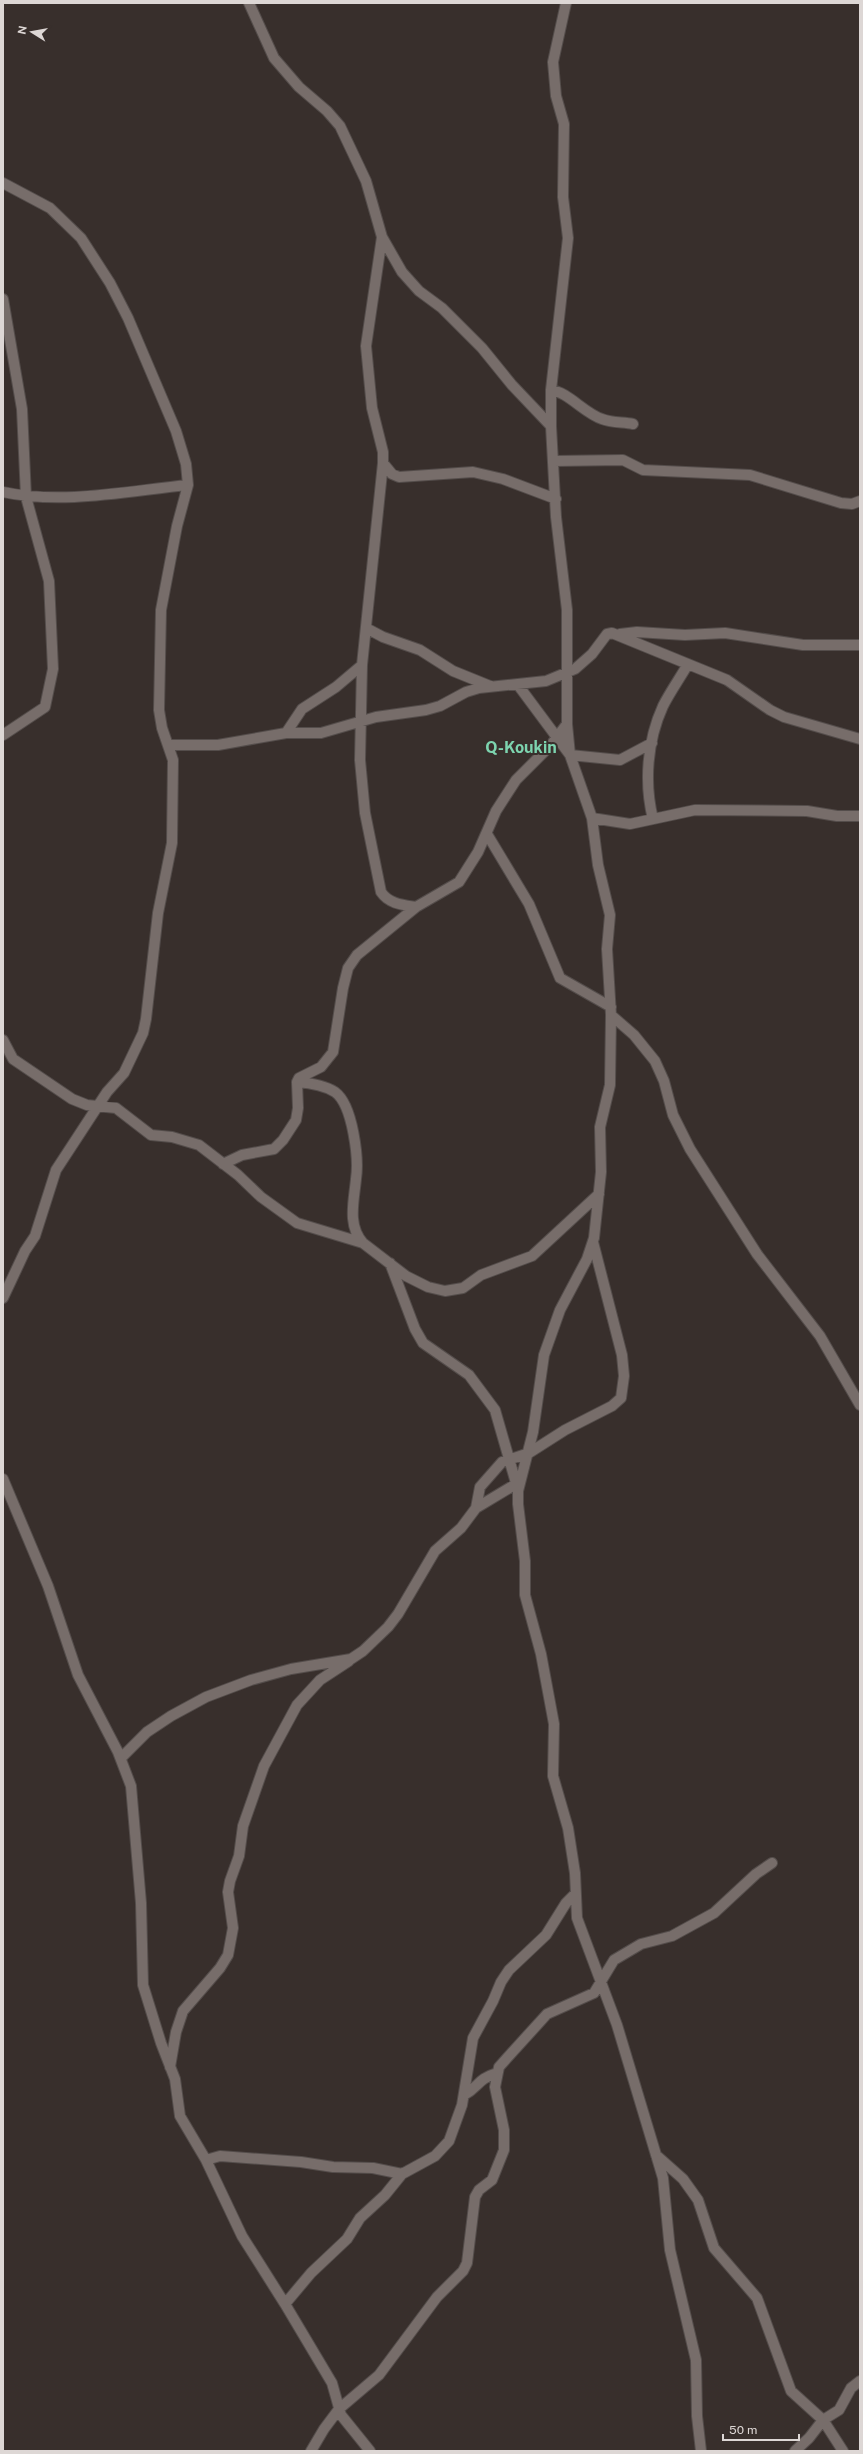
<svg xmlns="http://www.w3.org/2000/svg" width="863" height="2454" font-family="'Public Sans',sans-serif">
  <rect width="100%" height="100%" fill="#382f2c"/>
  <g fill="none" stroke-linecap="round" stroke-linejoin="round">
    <!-- minor casing -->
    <g stroke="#544d4b" stroke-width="12">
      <path id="minor" d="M 249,3 L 274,58 L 299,87 L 327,111 L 340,126 L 366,181 L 382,237 L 402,272 L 419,291 L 442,308 L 482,348 L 512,385 L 551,426
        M 566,3 L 553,62 L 556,96 L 564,124 L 563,197 L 568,238 L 551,390 L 551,426 L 556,517 L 567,610 L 567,724 L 570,755 L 592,818 L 598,865 L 610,915 L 607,949 L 611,1015 L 610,1085 L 600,1127 L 601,1172 L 594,1238 L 587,1259 L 560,1310 L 544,1355 L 533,1432 L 518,1491 L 518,1504 L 525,1561 L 525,1595 L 541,1654 L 554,1724 L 553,1776 L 568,1828 L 575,1873 L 577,1918 L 617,2025 L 663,2178 L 670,2250 L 696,2360 L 697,2416 L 701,2451
        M 3,183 L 50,208 L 81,238 L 110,283 L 128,318 L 176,431 L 186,464 L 188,485 L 177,526 L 161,610 L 159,710 L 162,728 L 173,760 L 172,843 L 158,913 L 146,1019 L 143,1033 L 124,1073 L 107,1092 L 56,1170 L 35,1236 L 25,1251 L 3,1298
        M 382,237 L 366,346 L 372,408 L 383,452 L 383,463 L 362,665 L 360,760 L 365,813 L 381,892 C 389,904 403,905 416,907
        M 3,299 L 22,409 L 26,497 L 49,581 L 53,669 L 45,707 L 3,735
        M 551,390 C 568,392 584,413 602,419 C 612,423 623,422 633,424
        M 554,461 L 623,460 L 643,470 L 750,475 L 841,503 L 852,504 L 860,501
        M 383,463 L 392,474 L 399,477 L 473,472 L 503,479 L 556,499
        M 3,492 C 63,505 127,491 188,485
        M 366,628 L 383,637 L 420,650 L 453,671 L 490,686
        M 620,634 L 637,632 L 685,635 L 725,633 L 803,645 L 860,645
        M 518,685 L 570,755 L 620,760 L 652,743
        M 286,733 L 302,709 L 336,687 L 362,665
        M 169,745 L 218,745 L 286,733 L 321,733 L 376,717 L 426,710 L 440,706 L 466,692 L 479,688 L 546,681 L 575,669 L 592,654 L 607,634 L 612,633 L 727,680 L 770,710 L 784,717 L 860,739
        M 592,818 L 630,824 L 695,810 L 807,811 L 837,816 L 860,816
        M 653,819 C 644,783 647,741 663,706 C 670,692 680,678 688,664
        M 487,834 L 529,904 L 560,978 L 611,1007
        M 611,1015 L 634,1035 L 655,1061 L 664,1081 L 673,1115 L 690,1149 L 757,1254 L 820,1336 L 860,1405
        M 3,1040 L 13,1059 L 72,1099 L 87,1105 L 116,1108 L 151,1135 L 172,1137 L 199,1145 L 238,1175 L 261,1197 L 297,1223 L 363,1243 L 406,1276 L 428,1287 L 445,1291 L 463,1288 L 481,1275 L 532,1256 L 599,1194
        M 297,1082 C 310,1083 324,1085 335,1092 C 353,1105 359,1159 356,1179 C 354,1201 347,1225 363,1243
        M 223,1164 L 242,1155 L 274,1149 L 283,1140 L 296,1120 L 298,1108 L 297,1082 L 299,1078 L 321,1067 L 333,1052 L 343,988 L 348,968 L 357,955 L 416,907 L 459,882 L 478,852 L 496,811 L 516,780 L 551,745 L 567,724
        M 390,1263 L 415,1329 L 423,1343 L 469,1375 L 495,1410 L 518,1490
        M 3,1479 L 48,1586 L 78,1675 L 118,1752 L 131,1786 L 141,1903 L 143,1985 L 161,2043 L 175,2079 L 180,2116 L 206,2160 L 242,2236 L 285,2304 L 332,2383 L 341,2415 L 370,2451
        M 476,1508 L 480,1487 L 502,1462 L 529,1453 L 565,1430 L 612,1406 L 621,1398 L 624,1376 L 622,1355 L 593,1242
        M 121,1758 L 147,1732 L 171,1716 L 206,1697 L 251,1680 L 291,1669 L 351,1659 L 363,1651 L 388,1627 L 398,1614 L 435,1551 L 461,1528 L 476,1508 L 516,1484
        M 170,2067 L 176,2032 L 183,2011 L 220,1968 L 228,1955 L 233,1928 L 228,1892 L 230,1881 L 239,1856 L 243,1826 L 264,1766 L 297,1705 L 320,1680 L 349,1661
        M 464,2095 C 479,2087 477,2079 497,2073
        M 656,2155 L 683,2179 L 698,2200 L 714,2248 L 757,2298 L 791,2391 L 823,2420 L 843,2451
        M 206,2160 L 220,2156 L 301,2162 L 333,2167 L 373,2168 L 402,2174
        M 285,2304 L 311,2273 L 347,2239 L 360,2218 L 385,2195 L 402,2174 L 435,2156 L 449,2141 L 462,2105 L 473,2038 L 493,2001 L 501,1982 L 509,1970 L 546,1935 L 566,1903 L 575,1894
        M 311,2451 L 324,2429 L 339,2409 L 379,2375 L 437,2297 L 463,2271 L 467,2263 L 475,2197 L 479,2190 L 492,2180 L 504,2150 L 504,2130 L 495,2087 L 499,2067 L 507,2058 L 547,2014 L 594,1993 L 614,1960 L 641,1944 L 672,1936 L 714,1913 L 756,1874 L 772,1863
        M 795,2451 L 809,2438 L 823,2420 L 839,2410 L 851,2388 L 860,2381"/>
    </g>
    <!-- minor -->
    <use href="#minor" stroke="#776d6a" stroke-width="10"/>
  </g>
  <g text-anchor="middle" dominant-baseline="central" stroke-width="4" stroke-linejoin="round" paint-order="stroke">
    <!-- quarter labels -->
    <g font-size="16" font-weight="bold" fill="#7dd4af" stroke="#382f2c">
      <text x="521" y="747">Q-Koukin</text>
    </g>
  </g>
  <!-- border -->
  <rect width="863" height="2454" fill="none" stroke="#ddd7d5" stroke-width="8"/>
  <!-- north arrow -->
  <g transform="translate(32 32) rotate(281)" stroke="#382f2c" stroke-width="3" paint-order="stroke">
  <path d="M0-3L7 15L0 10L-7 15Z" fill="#ddd7d5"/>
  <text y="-6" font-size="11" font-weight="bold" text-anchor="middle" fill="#ddd7d5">N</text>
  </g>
  <!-- scale -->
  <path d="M723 2434v6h76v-6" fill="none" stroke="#ddd7d5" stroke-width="2"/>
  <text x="729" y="2434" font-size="12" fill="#ddd7d5" stroke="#382f2c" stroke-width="3" paint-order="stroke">50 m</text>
</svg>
